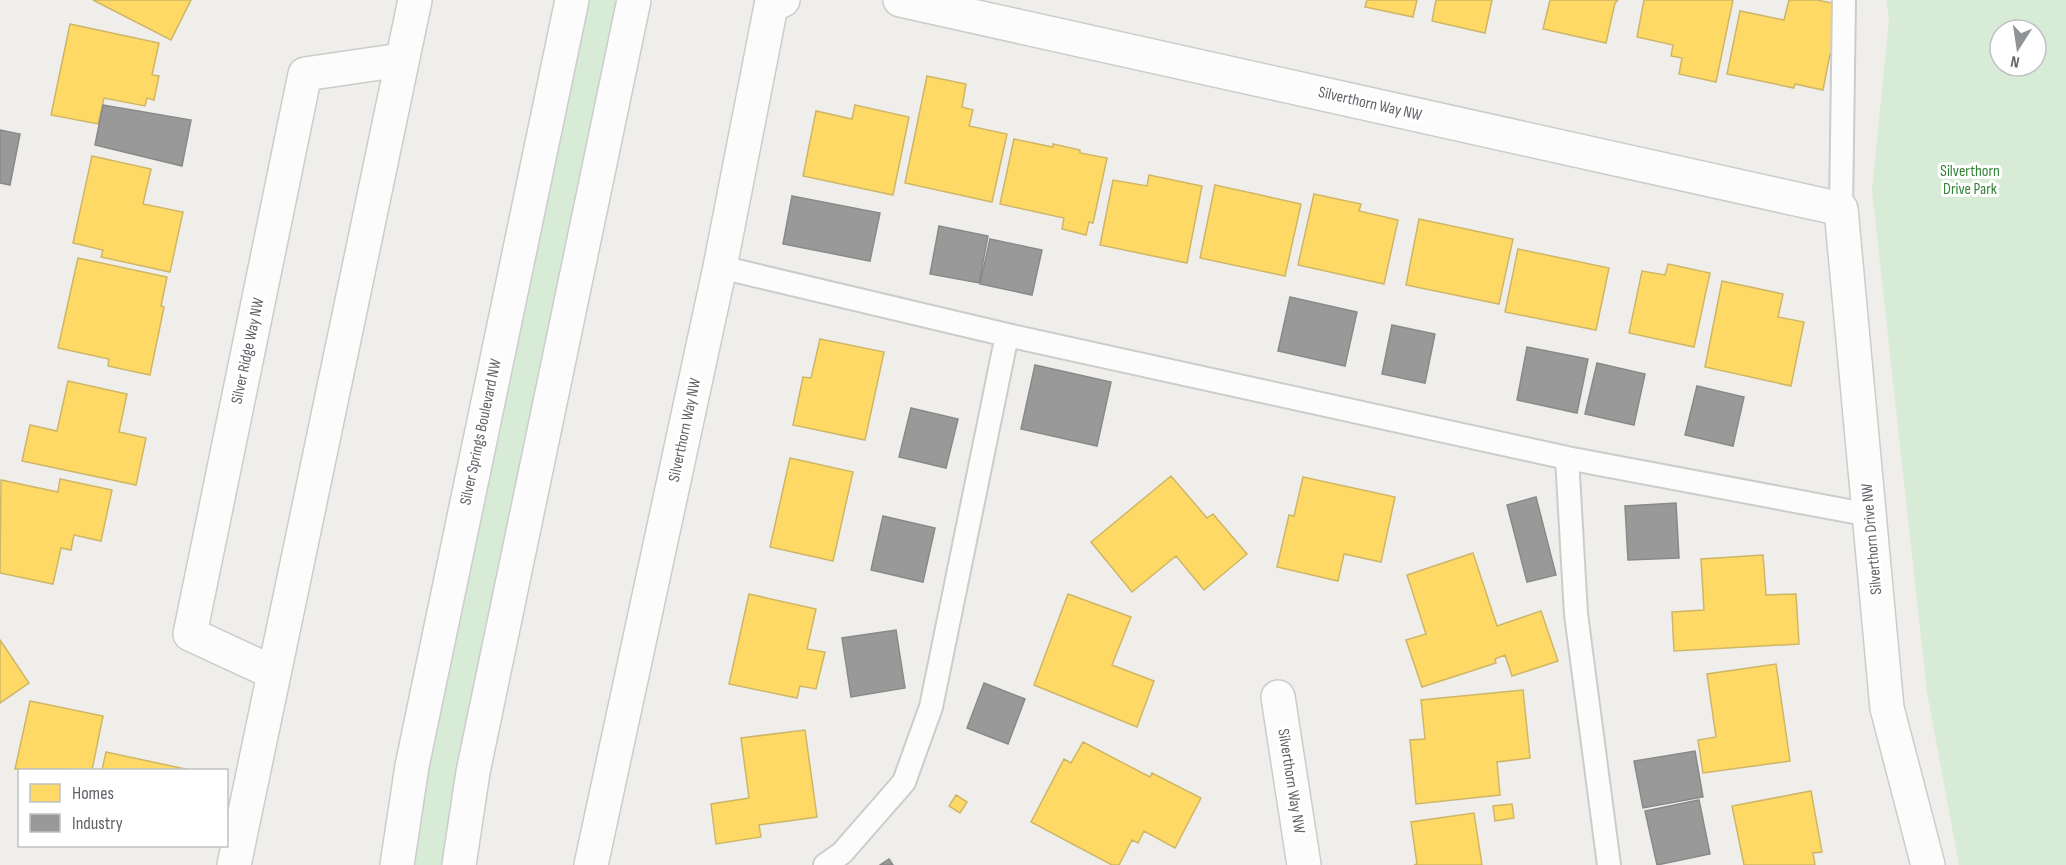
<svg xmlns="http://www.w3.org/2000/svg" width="2066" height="865" font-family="'Sofia Sans Condensed',sans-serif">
  <rect width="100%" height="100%" fill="#efeeea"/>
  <!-- green -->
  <path fill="#d8ebd6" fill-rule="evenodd" d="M 590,0 L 619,0 L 449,818 L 442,865 L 409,865 Z
    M 1886,0 L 2066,0 L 2066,865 L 1959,865 L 1927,692 L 1872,190 L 1889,19 ZM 2000,30 L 2036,30 L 2036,66 L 2000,66 Z"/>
  <!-- homes -->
  <path fill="#ffd966" stroke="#cfb667" stroke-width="1.5" d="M 93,0 L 191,0 L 171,40 Z
    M 1367,0 L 1417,0 L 1413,17 L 1365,7 Z
    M 1436,0 L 1492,0 L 1485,33 L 1432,21 Z
    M 1550,0 L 1618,0 L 1615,3 L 1606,43 L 1543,29 Z
    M 1644,0 L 1733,0 L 1716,82 L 1679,74 L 1682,58 L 1671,56 L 1673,45 L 1637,37 Z
    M 1789,0 L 1817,0 L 1841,5 L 1833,55 L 1830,54 L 1823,90 L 1795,84 L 1794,88 L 1727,74 L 1740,11 L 1784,20 Z
    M 70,24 L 159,43 L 152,75 L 159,76 L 154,100 L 147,98 L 145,106 L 104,98 L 98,124 L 51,115 Z
    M 927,76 L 966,84 L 962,107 L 973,110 L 969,126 L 1007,134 L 992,202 L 905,183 Z
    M 855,105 L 909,117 L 893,195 L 803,176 L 816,111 L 852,119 Z
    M 1014,139 L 1053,147 L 1053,144 L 1080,150 L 1080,153 L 1107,158 L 1093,223 L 1089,222 L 1086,235 L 1062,229 L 1064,218 L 1000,204 Z
    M 92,156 L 151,169 L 143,204 L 183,212 L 170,272 L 101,257 L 103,250 L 73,243 Z
    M 1149,175 L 1202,186 L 1187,263 L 1100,245 L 1113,180 L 1147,186 Z
    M 1215,185 L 1301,204 L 1285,276 L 1200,258 Z
    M 1314,194 L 1361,204 L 1359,211 L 1398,220 L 1384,284 L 1298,265 Z
    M 1419,219 L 1513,239 L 1499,304 L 1406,285 Z
    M 1518,249 L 1609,268 L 1596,330 L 1505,312 Z
    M 78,258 L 167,277 L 161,306 L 164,307 L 150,375 L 108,366 L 109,359 L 58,348 Z
    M 1668,264 L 1710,273 L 1694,347 L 1629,333 L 1642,271 L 1665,275 Z
    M 1722,281 L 1783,294 L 1778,317 L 1804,322 L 1791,386 L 1705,367 Z
    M 820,339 L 884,352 L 865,440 L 793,425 L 803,377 L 811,378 Z
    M 68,381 L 127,394 L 119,432 L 146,438 L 136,485 L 22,461 L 30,425 L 57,431 Z
    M 790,458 L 853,472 L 833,561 L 770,547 Z
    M 1171,476 L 1207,518 L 1213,514 L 1247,554 L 1204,590 L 1176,556 L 1132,592 L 1091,542 Z
    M 1303,477 L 1395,497 L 1381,562 L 1344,554 L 1338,581 L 1277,567 L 1289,515 L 1294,516 Z
    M 60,479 L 112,490 L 101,541 L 74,535 L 71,550 L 61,548 L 53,584 L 0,573 L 1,480 L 58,492 Z
    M 1473,553 L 1497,626 L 1541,611 L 1558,661 L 1512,676 L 1505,655 L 1495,659 L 1496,663 L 1422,687 L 1406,640 L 1426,634 L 1407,575 Z
    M 1763,555 L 1766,595 L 1796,594 L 1799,644 L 1674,651 L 1672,612 L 1704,610 L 1701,559 Z
    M 749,594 L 816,609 L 807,649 L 825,652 L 816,689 L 800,686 L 797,698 L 729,684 Z
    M 1068,594 L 1131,617 L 1112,665 L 1154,681 L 1137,727 L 1034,685 Z
    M 0,640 L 29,683 L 0,703 Z
    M 1776,664 L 1790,761 L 1703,773 L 1698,740 L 1716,737 L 1707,674 Z
    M 1523,690 L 1530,758 L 1497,762 L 1500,795 L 1416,804 L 1410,740 L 1425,739 L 1421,700 Z
    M 30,701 L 103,716 L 92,770 L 15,769 Z
    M 805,730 L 817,817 L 759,825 L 761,837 L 716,844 L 711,804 L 749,798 L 741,738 Z
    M 1083,742 L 1150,777 L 1152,773 L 1201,798 L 1175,848 L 1144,831 L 1138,843 L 1132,840 L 1119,865 L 1112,865 L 1031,822 L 1064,759 L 1071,763 Z
    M 106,752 L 190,770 L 102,770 Z
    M 1811,791 L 1822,852 L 1813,853 L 1815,865 L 1744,865 L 1732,806 Z
    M 956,795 L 967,802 L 960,813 L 949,806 Z
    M 1512,804 L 1514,818 L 1495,821 L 1493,806 Z
    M 1474,813 L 1482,865 L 1414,865 L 1417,864 L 1411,822 Z"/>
  <!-- industry -->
  <path fill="#999" stroke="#88898a" stroke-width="1.5" d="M 103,105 L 191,120 L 182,166 L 95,145 Z
    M 0,130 L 20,134 L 10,185 L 0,183 Z
    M 792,196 L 880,213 L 870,261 L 783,244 Z
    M 939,226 L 988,236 L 979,283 L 930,274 Z
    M 990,239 L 1042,250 L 1032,295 L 980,284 Z
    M 1290,297 L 1357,312 L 1345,366 L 1278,351 Z
    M 1392,325 L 1435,334 L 1425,383 L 1382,374 Z
    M 1527,347 L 1588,359 L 1577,413 L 1517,400 Z
    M 1597,363 L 1645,374 L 1634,425 L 1585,414 Z
    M 1035,365 L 1111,382 L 1097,446 L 1021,429 Z
    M 1697,386 L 1744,397 L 1733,446 L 1685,435 Z
    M 911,408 L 958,419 L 946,468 L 899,457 Z
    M 1536,497 L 1556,575 L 1527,582 L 1507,505 Z
    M 1676,503 L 1679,558 L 1628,560 L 1625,506 Z
    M 883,516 L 935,528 L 923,582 L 871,570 Z
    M 896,630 L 905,688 L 851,697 L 842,638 Z
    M 984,683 L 1025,699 L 1008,744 L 967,728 Z
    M 1695,751 L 1703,797 L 1643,808 L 1634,761 Z
    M 1699,800 L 1710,854 L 1657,865 L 1645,811 Z
    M 889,859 L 893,865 L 880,865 Z"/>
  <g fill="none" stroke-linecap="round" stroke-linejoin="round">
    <!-- service casing -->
    <g stroke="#cbcccc" stroke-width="26">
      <path id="service" d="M 1841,209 L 1844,0
        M 720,267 L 1007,335 L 1567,458 L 1870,515
        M 1567,458 L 1576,614 L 1609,865
        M 825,865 L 842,853 L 904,782 L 931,707 L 1007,335"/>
    </g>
    <!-- minor casing -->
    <g stroke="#cbcccc" stroke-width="36">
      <path id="minor" d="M 900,0 L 1841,209 L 1887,708 L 1928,865
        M 274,673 L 190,634 L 305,74 L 401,60
        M 1278,697 L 1304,865
        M 234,865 L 415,0
        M 591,865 L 720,267 L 771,6 L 783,0"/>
    </g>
    <!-- tertiary casing -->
    <g stroke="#cbcccc" stroke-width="36">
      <path id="tertiary" d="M 397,865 L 412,766 L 572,0
        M 459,865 L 473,772 L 634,0"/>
    </g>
    <!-- service -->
    <use href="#service" stroke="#fdfcfc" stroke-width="22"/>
    <!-- minor -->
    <use href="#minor" stroke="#fdfcfc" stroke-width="33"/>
    <!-- tertiary -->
    <use href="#tertiary" stroke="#fdfcfc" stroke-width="33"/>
  </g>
  <g text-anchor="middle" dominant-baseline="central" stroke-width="6" stroke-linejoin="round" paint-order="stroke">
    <!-- street labels -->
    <g font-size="16" fill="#5f6368" stroke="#fff">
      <text transform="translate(1370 104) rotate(13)">Silverthorn Way NW</text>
      <text transform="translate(248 351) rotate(-78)">Silver Ridge Way NW</text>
      <text transform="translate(685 430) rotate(-78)">Silverthorn Way NW</text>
      <text transform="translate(481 432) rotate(-78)">Silver Springs Boulevard NW</text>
      <text transform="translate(1872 539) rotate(-95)">Silverthorn Drive NW</text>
      <text transform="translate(1291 781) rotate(81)">Silverthorn Way NW</text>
    </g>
    <!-- park labels -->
    <g font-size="16" fill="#348238" stroke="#fff">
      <text x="1970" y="171">Silverthorn<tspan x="1970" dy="18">Drive Park</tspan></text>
    </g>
  </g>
  <!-- legend -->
  <rect x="18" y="769" width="210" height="78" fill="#ffffff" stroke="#bfc1c3" stroke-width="1.5"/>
  <rect x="30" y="784" width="30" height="18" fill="#ffd966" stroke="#bfc1c3" stroke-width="1.5"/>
  <text x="72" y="799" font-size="18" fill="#5f6368">Homes</text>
  <rect x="30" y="814" width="30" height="18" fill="#999999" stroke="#bfc1c3" stroke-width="1.5"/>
  <text x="72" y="829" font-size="18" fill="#5f6368">Industry</text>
  <!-- north arrow -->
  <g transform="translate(2018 48) rotate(192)"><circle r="28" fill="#ffffff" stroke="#bfc1c3" stroke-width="1.5"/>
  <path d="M0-4.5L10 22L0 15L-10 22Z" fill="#919496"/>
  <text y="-9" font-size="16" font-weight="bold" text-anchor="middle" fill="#5f6368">N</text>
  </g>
</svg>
